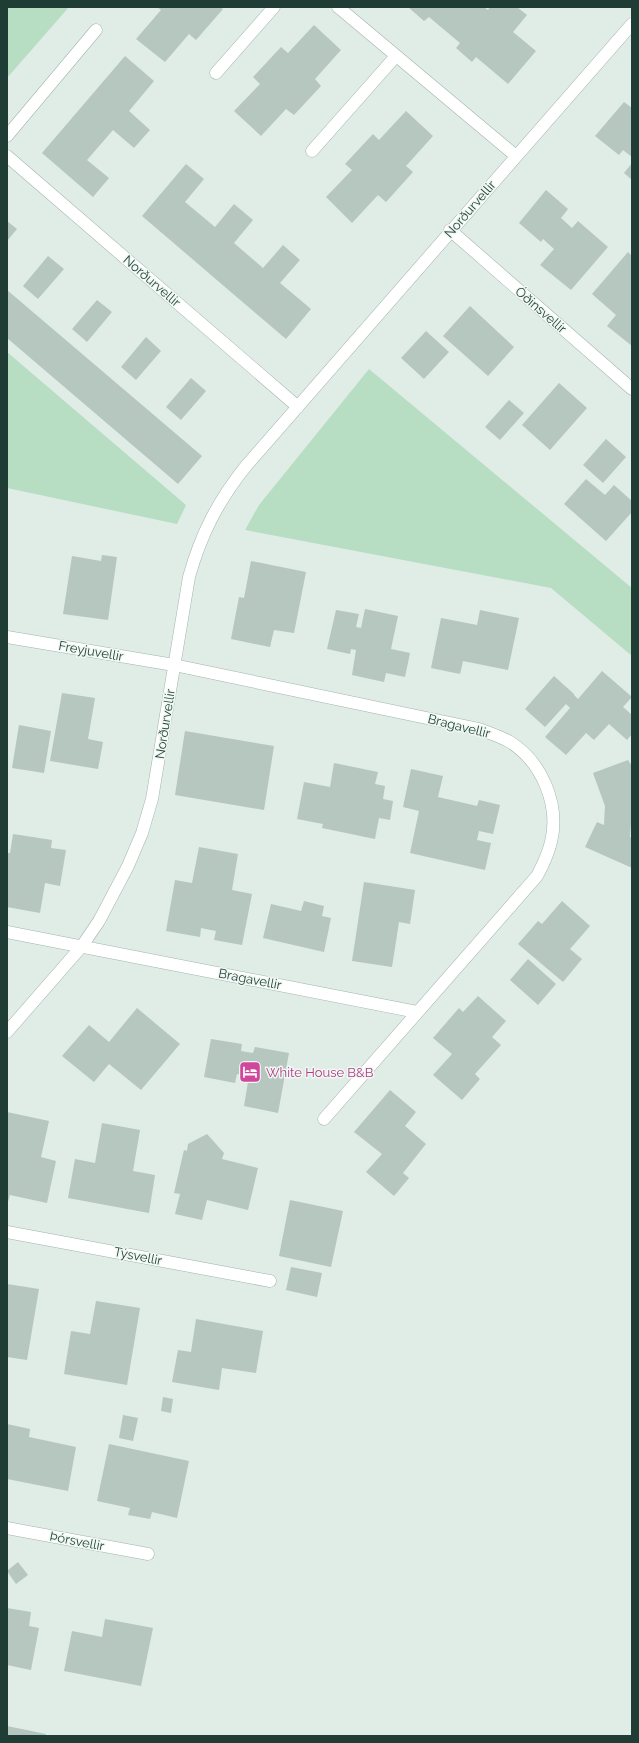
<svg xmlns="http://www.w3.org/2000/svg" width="639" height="1743" font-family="Raleway,sans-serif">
  <rect width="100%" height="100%" fill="#e0ece6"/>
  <!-- green -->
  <path fill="#b7dec2" d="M 7,7 L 69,7 L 7,78 Z
    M 7,352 L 186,505 L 177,524 L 7,488 Z
    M 369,369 L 632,588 L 632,656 L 551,588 L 245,530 L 259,505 Z"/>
  <!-- building -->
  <path fill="#b5c7bf" d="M 157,7 L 220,7 L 223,9 L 196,40 L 189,34 L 165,62 L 136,39 L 161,10 Z
    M 408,7 L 484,7 L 488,10 L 490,7 L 517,7 L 527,15 L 513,32 L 536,51 L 508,84 L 476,57 L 472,62 L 456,48 L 460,43 L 429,17 L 424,21 Z
    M 314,25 L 341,50 L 315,79 L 321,86 L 308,100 L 294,115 L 286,109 L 261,136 L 234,111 L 260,84 L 253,77 L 281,47 L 288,53 Z
    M 125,56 L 154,81 L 129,111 L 150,130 L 134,148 L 113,130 L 87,160 L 109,178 L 93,197 L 42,153 Z
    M 624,102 L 632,108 L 632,157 L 623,150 L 619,155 L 595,136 Z
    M 406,111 L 433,136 L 406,166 L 413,172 L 386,202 L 378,195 L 352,223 L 326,197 L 352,170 L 345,164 L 373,134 L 379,140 Z
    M 632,163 L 632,180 L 624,173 Z
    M 186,164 L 204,179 L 185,202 L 215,227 L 234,204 L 253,220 L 234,243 L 263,268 L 283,245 L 300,260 L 280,283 L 311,309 L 286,339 L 142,216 Z
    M 546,190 L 568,209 L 561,218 L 572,228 L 578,221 L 608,247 L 571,290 L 540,265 L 554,249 L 543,239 L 541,242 L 519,223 Z
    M 7,221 L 17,229 L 7,241 Z
    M 628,252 L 632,256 L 632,346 L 607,326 L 616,315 L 592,294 Z
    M 48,256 L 64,269 L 38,299 L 23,286 Z
    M 7,290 L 202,456 L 178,484 L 7,338 Z
    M 97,300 L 112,312 L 87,342 L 72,329 Z
    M 470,306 L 514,347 L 488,376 L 443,336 Z
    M 426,331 L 449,352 L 424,379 L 401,358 Z
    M 146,337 L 161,351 L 136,380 L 121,367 Z
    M 191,378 L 206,391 L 181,420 L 166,407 Z
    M 559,383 L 587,408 L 550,450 L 522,425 Z
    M 509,400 L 524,413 L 500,440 L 485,427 Z
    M 606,439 L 626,457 L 603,483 L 583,465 Z
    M 586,479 L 605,495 L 614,485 L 632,501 L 632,512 L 606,541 L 564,504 Z
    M 102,555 L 117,557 L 108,620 L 63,614 L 72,556 L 101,561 Z
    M 251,561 L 306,572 L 294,633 L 274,630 L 270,647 L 231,639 L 239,597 L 244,598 Z
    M 365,609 L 398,616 L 391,649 L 410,653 L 405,677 L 386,673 L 384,682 L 352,675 L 356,650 L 351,649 L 350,654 L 327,649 L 336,610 L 359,614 L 356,627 L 361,628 Z
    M 480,610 L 519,618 L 508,670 L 463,661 L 460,674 L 431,668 L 441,618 L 477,625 Z
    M 602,671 L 632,697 L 623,707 L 631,714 L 632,713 L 632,734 L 627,740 L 609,724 L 594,740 L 586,733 L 566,755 L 545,737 L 570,708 L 566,704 L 545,727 L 525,709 L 554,676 L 574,694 L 574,695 L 578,699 Z
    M 62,693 L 95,698 L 88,739 L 103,742 L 98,769 L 50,761 Z
    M 19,725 L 51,731 L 44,773 L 12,768 Z
    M 185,731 L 274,746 L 264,810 L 175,795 Z
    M 628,760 L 632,766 L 632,809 L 630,837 L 632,838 L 632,868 L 585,847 L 597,822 L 604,825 L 605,806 L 593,773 Z
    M 334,763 L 378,772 L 375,784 L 385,786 L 383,799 L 393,801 L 390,820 L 379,818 L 375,839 L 322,828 L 323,824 L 297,819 L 304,782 L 330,787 Z
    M 411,769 L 443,776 L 438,797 L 477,806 L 479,800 L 500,805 L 493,834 L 479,831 L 477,840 L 491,843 L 485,870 L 410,853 L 419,811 L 403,807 Z
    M 13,834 L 52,840 L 51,848 L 66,850 L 60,886 L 45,883 L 40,913 L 7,907 L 7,853 L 10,853 Z
    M 199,847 L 238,854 L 232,890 L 252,894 L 242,945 L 214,940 L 216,931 L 201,928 L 200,937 L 166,931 L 175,880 L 192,883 Z
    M 364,882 L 415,890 L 410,924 L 399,922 L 392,967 L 352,961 Z
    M 304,901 L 324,906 L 322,916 L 331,918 L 324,952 L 263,938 L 271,904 L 301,911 Z
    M 562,901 L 590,926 L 570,949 L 582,959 L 563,982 L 518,944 L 538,921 L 542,924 Z
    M 528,959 L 556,984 L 538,1005 L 510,980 Z
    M 478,996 L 506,1021 L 492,1037 L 501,1045 L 475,1074 L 480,1079 L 462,1100 L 433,1075 L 452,1054 L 433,1038 L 459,1008 L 463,1012 Z
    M 137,1008 L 180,1044 L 141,1090 L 109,1064 L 94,1082 L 62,1056 L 89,1025 L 109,1042 Z
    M 211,1039 L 242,1044 L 241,1051 L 253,1053 L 255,1047 L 289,1053 L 278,1113 L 244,1106 L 249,1076 L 237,1074 L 235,1083 L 204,1077 Z
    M 390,1090 L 416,1112 L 405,1126 L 426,1144 L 403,1173 L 409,1178 L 394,1196 L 366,1172 L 382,1154 L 354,1132 Z
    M 7,1112 L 49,1121 L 41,1157 L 56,1161 L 47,1203 L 10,1195 L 8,1202 L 7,1202 Z
    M 102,1123 L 140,1130 L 133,1171 L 155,1175 L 149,1213 L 68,1198 L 75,1159 L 95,1163 Z
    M 207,1134 L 224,1153 L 222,1159 L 258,1168 L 248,1210 L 207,1200 L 202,1220 L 175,1214 L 180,1194 L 174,1193 L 184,1150 L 187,1151 L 188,1144 Z
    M 290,1200 L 343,1211 L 331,1267 L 279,1256 Z
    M 291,1267 L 322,1273 L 317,1297 L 286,1290 Z
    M 7,1284 L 39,1289 L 27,1360 L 7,1357 Z
    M 96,1301 L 140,1308 L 127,1385 L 64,1374 L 71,1331 L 90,1334 Z
    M 196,1319 L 263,1331 L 256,1373 L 222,1368 L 219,1390 L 172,1382 L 178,1350 L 191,1352 Z
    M 163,1397 L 173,1399 L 171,1413 L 161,1411 Z
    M 123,1415 L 138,1418 L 133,1441 L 119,1438 Z
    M 7,1424 L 30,1429 L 29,1437 L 76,1447 L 68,1491 L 7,1479 Z
    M 109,1444 L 189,1461 L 177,1518 L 152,1512 L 150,1519 L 128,1515 L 130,1508 L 97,1501 Z
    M 18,1562 L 28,1575 L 16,1584 L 7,1571 Z
    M 7,1608 L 31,1612 L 29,1626 L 39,1628 L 31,1670 L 7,1665 Z
    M 105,1619 L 153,1628 L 141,1686 L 64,1671 L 72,1631 L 102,1637 Z
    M 7,1726 L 46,1734 L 45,1736 L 7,1736 Z"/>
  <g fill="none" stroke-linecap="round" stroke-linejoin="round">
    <!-- minor casing -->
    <g stroke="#a2b4ad" stroke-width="13">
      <path id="minor" d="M 338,7 L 516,156
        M 216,73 L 274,7
        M 7,136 L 96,30
        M 312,151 L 396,56
        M 7,156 L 298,407
        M 450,230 L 632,389
        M 7,637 L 174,665 L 479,729 C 489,733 500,736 510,742 C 542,762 560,805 551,842 C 548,854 543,865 537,876 L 324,1119
        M 7,932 L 417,1012
        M 7,1032 L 82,946 L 99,921 L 128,866 L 142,833 L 152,799 L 189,577 C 201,534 218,501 246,466 L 632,24
        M 7,1232 L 270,1281
        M 7,1528 L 148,1554"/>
    </g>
    <!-- minor -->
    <use href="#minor" stroke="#fff" stroke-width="12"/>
  </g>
  <!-- icons -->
  <defs>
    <g id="hotel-square" transform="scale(1.15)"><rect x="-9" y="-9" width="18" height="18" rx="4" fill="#d1479c" stroke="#f0f8f4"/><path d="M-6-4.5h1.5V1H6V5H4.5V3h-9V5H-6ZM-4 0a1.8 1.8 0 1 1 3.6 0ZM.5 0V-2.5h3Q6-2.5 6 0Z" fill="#fff"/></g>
  </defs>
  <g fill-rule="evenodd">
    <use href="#hotel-square" x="250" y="1072"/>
  </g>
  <g text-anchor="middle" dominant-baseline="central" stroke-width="3" stroke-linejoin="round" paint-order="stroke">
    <!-- street labels -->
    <g font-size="13" fill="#1f3d35" stroke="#f0f8f4">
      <text transform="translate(470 209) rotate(-49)">Norðurvellir</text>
      <text transform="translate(152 281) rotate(41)">Norðurvellir</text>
      <text transform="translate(541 310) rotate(41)">Óðinsvellir</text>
      <text transform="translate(91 651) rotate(10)">Freyjuvellir</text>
      <text transform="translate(165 724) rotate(-81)">Norðurvellir</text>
      <text transform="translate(459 726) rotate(14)">Bragavellir</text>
      <text transform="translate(250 979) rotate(11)">Bragavellir</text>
      <text transform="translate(138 1256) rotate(11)">Týsvellir</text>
      <text transform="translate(77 1541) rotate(11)">Þórsvellir</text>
    </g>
    <!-- hotel labels -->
    <g font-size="13" fill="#b23c85" stroke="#f0f8f4" text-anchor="start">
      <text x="266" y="1072">White House B&amp;B</text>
    </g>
  </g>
  <!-- border -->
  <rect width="639" height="1743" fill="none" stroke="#1f3d35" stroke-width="16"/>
</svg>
